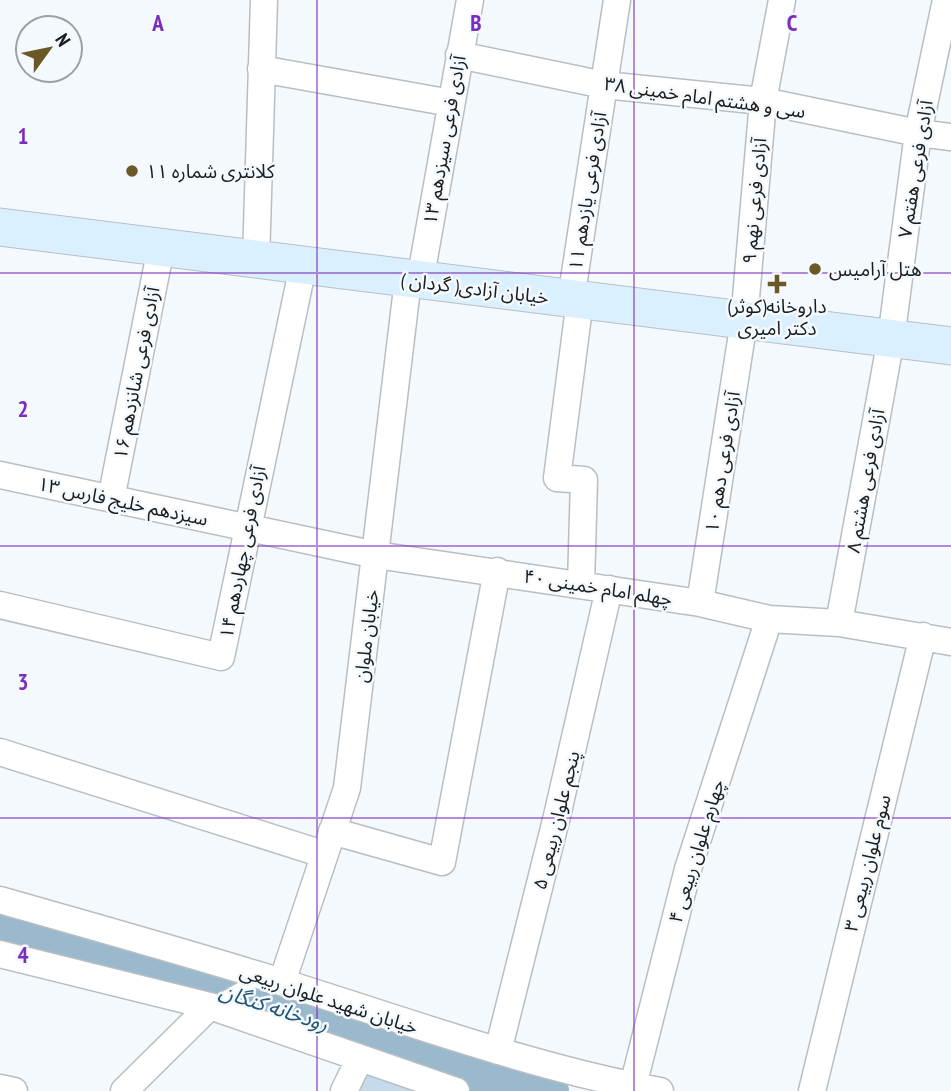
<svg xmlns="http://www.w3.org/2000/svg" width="951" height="1091" font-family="'PT Sans Narrow','Noto Sans Arabic',sans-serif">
  <rect width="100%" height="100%" fill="#f4f9fd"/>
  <!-- green -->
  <path fill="#c3dbeb" d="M 360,1058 L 464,1091 L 346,1091 Z"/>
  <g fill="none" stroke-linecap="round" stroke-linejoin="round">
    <!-- river -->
    <path stroke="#9bb9cd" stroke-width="40" d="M 0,924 L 102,952 L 488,1077 L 549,1091"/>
    <!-- service casing -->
    <g stroke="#b9bec2" stroke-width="15">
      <path id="service" d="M 211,1006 L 258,978"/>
    </g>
    <!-- minor casing -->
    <g stroke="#b9bec2" stroke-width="29">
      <path id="minor" d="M 459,55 L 604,85 L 763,101 L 918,133 L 951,137
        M 261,69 L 451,103
        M 256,260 L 264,0
        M 420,281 L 470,0
        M 571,299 L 617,0
        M 580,300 L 557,478 L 584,480 L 581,585
        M 0,475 L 376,555 L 700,603 L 769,619 L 839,623 L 951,642
        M 111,499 L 161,248
        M 700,603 L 744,321 L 763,101 L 782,0
        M 0,605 L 221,657 L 303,266
        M 839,623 L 891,339 L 918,133 L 946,0
        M 0,752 L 323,854
        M 332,831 L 442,862 L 497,571
        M 0,900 C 94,927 188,953 281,982 C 407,1021 531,1067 660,1091
        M 0,954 L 210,1006 L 456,1091
        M 282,982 L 347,788 L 408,280
        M 498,1051 L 557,816 L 609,589
        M 633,1086 L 688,869 L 769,619
        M 0,1088 L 14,1091
        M 124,1091 L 210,1006
        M 344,1091 L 360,1058
        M 812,1091 L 923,636"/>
    </g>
    <!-- secondary casing -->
    <g stroke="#b9bec2" stroke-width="39">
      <path id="secondary" d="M 0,227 L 951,346"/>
    </g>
    <!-- service -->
    <use href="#service" stroke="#fff" stroke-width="12"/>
    <!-- minor -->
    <use href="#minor" stroke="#fff" stroke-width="26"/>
    <!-- secondary -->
    <use href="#secondary" stroke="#daf0fe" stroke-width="37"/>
  </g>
  <!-- grid -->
  <path fill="none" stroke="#7b2cbf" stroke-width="2" stroke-opacity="0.55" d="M 317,0 L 317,1091M 634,0 L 634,1091M 0,273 L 951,273M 0,546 L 951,546M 0,818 L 951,818"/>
  <!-- markers -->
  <g fill="#6c5726" stroke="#f4f9fd" stroke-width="2.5">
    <circle cx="132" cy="171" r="7"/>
    <circle cx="815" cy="269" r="7"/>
    <path d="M773.5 273.5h7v7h7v7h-7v7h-7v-7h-7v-7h7z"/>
  </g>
  <g text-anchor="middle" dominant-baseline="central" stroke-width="5" stroke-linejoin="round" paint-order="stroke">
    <!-- street labels -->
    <g font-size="19" fill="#1a1c1d" stroke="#f4f9fd">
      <text transform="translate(705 97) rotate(8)">سی و هشتم امام خمینی ۳۸</text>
      <text transform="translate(444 140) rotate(-80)">آزادی فرعی سیزدهم ۱۳</text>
      <text transform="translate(915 169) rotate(-81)">آزادی فرعی هفتم ۷</text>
      <text transform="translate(587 191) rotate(-81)">آزادی فرعی یازدهم ۱۱</text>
      <text transform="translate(754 201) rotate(-85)">آزادی فرعی نهم ۹</text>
      <text transform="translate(475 288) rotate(7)">خیابان آزادی( گردان )</text>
      <text transform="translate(136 373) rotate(-79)">آزادی فرعی شانزدهم ۱۶</text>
      <text transform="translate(722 462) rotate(-81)">آزادی فرعی دهم ۱۰</text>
      <text transform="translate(865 481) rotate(-80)">آزادی فرعی هشتم ۸</text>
      <text transform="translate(123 501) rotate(12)">سیزدهم خلیج فارس ۱۳</text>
      <text transform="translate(242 552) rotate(-79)">آزادی فرعی چهاردهم ۱۴</text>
      <text transform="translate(598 587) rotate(9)">چهلم امام خمینی ۴۰</text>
      <text transform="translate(366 636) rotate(-83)">خیابان ملوان</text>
      <text transform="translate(556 820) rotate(-76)">پنجم علوان ربیعی ۵</text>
      <text transform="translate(696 851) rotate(-73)">چهارم علوان ربیعی ۴</text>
      <text transform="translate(867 863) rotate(-76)">سوم علوان ربیعی ۳</text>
      <text transform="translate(329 999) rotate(18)">خیابان شهید علوان ربیعی</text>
    </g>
    <!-- poi labels -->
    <g font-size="19" fill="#1a1c1d" stroke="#f4f9fd" text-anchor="start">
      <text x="146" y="171">کلانتری شماره ۱۱</text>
      <text x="829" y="269">هتل آرامیس</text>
      <text x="777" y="306" text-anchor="middle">داروخانه(کوثر)<tspan x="777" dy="22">دکتر امیری</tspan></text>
    </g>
    <!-- water labels -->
    <g font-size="21" font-style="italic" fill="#1f5370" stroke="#f4f9fd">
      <text transform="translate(274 1007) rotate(18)">رودخانه کنگان</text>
    </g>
  </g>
  <g font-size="23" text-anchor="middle" font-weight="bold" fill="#7b2cbf" stroke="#f4f9fd" stroke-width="5" stroke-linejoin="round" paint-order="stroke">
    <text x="158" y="31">A</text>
    <text x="476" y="31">B</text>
    <text x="792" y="31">C</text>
    <text x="23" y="144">1</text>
    <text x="23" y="417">2</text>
    <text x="23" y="690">3</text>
    <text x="23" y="963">4</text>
  </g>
  <!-- north arrow -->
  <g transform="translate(49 49) rotate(57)"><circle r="33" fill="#f4f9fd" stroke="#9da1a3" stroke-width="2"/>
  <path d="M0-5L12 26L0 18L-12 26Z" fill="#6c5726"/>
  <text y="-10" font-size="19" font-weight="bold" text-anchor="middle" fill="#1a1c1d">N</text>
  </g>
</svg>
